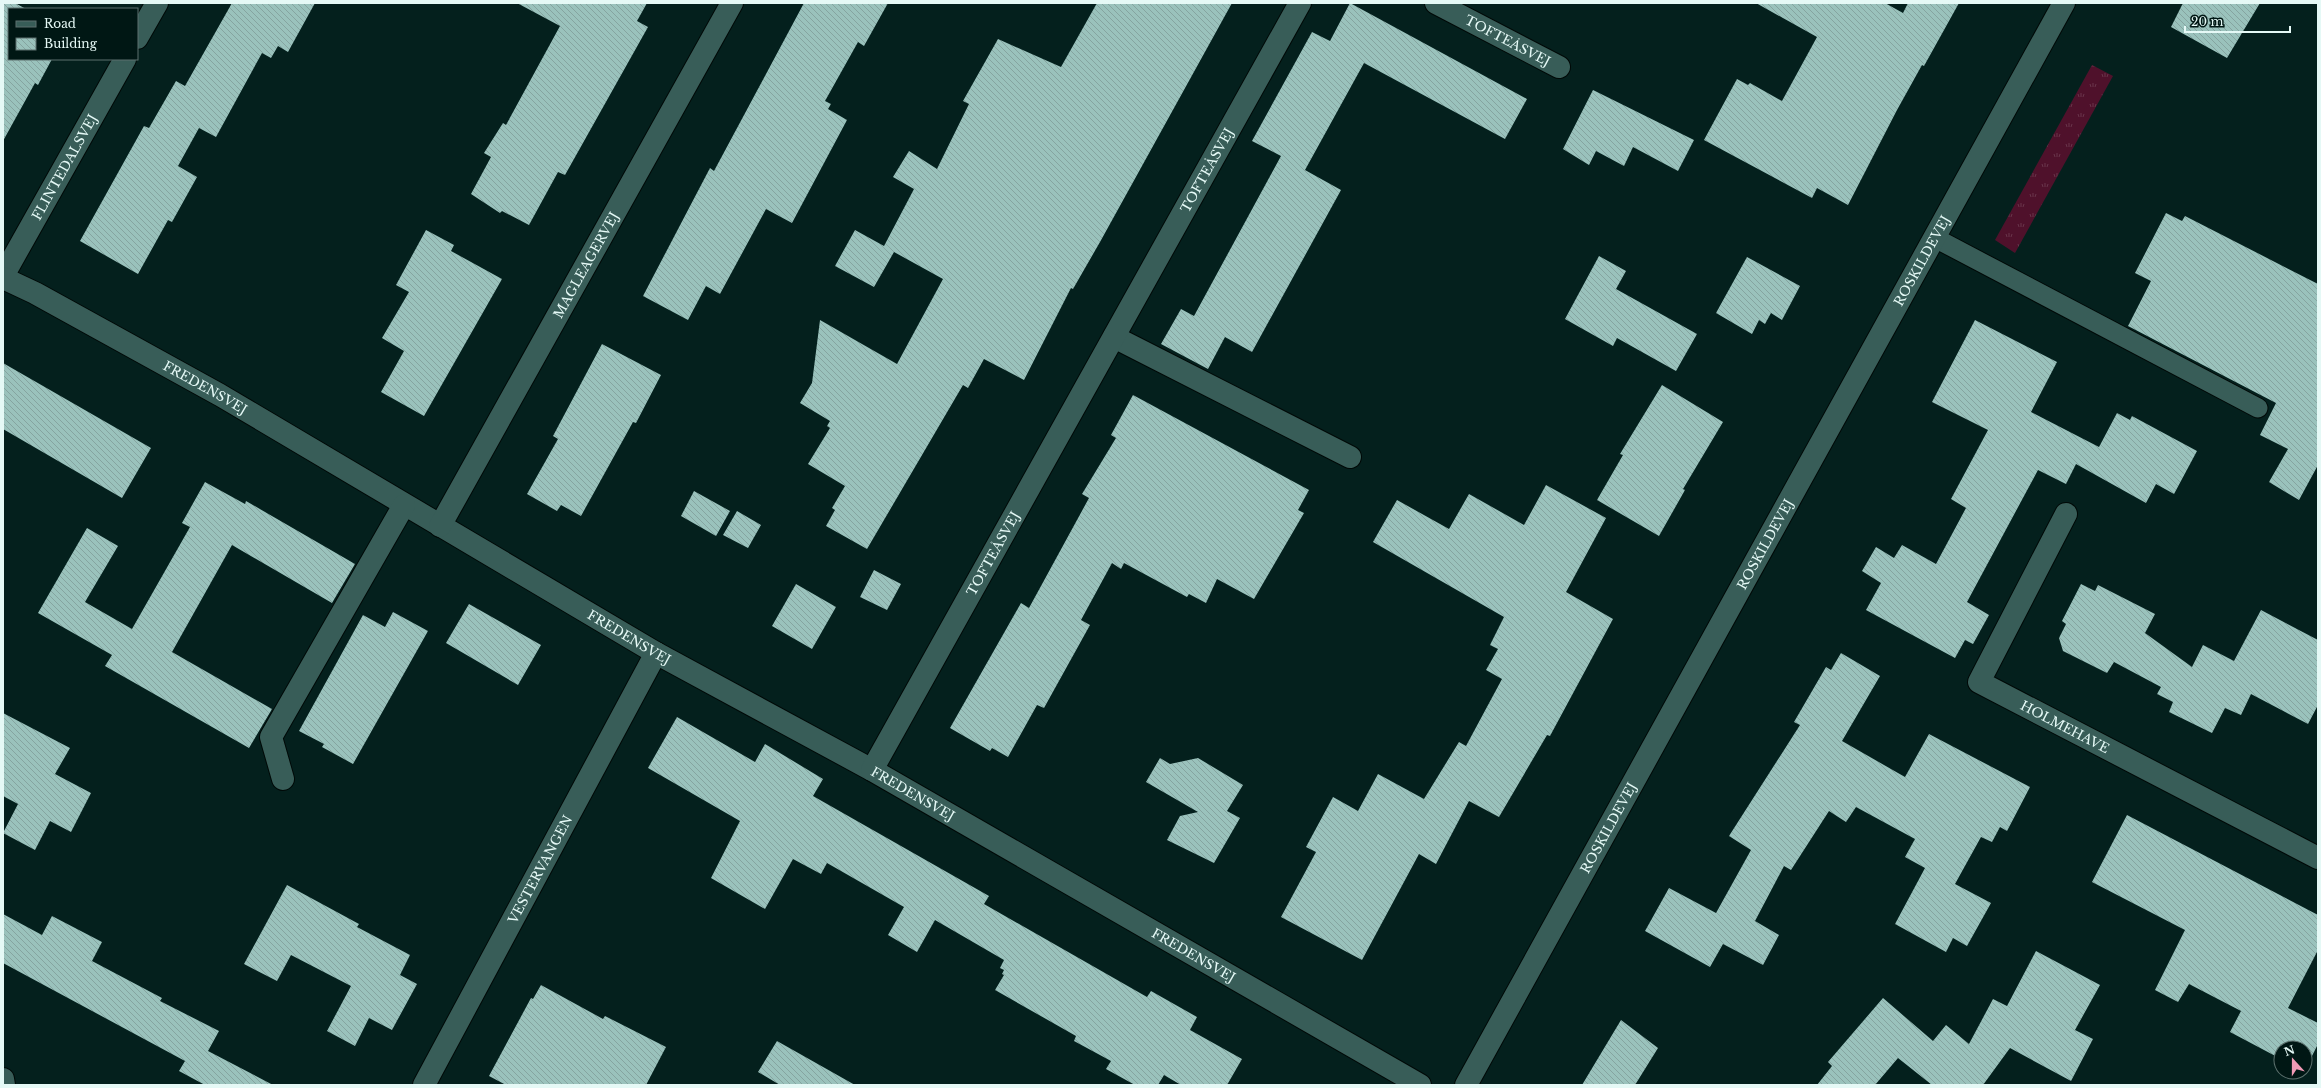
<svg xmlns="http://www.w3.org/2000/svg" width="2321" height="1088" font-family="'Libre Baskerville',serif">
  <defs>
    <pattern id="grass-tufts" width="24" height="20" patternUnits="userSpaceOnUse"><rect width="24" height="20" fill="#4f112b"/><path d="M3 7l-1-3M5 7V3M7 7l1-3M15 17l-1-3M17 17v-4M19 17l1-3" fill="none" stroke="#68344a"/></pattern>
    <pattern id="building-back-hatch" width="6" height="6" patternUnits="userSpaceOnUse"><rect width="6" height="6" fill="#9ac2bc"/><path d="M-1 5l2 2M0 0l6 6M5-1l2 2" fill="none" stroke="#85a4a0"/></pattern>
  </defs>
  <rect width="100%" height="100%" fill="#04201d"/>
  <!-- grass -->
  <path fill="url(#grass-tufts)" d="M 2092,65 L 2113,76 L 2015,253 L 1995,240 Z"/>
  <!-- building -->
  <path fill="url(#building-back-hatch)" d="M 3,3 L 15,3 L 26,9 L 9,9 L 9,59 L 52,59 L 38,85 L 35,83 L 3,141 Z
    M 232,3 L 315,3 L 288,52 L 278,46 L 271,58 L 262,53 L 216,137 L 199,128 L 178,166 L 197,177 L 172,222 L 168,220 L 138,274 L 80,241 L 144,126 L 149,128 L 176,81 L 185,86 Z
    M 517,3 L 647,3 L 637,21 L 648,27 L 565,175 L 558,172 L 529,225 L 502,211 L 500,213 L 471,194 L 491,157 L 484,153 L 503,123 L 506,125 L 560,26 Z
    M 804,3 L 888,3 L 864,46 L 858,42 L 825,101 L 831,104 L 828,109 L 847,120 L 792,223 L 766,209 L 720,294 L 706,286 L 688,320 L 643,296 L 710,168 L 714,171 Z
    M 1097,3 L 1232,3 L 1100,242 L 1073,289 L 1071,288 L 1024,380 L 984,359 L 968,388 L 963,385 L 867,549 L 826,526 L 835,510 L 832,508 L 845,486 L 808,464 L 830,428 L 827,426 L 830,421 L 800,403 L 812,383 L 820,320 L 897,364 L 943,279 L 894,252 L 874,287 L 835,266 L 855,230 L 884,246 L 914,189 L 893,177 L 909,151 L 937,169 L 969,104 L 963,101 L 998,39 L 1061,67 Z
    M 1350,3 L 1527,99 L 1505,139 L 1364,63 L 1305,170 L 1341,190 L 1252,352 L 1225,337 L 1208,369 L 1161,344 L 1181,309 L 1194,316 L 1281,156 L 1252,141 L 1312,32 L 1330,41 Z
    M 1756,3 L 1885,3 L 1903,13 L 1908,3 L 1959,3 L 1924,66 L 1922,65 L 1897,110 L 1848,205 L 1817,188 L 1812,198 L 1704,140 L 1737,79 L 1748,85 L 1750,83 L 1782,101 L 1817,37 Z
    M 2183,3 L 2260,3 L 2227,58 L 2171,27 Z
    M 1593,90 L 1694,140 L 1678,171 L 1633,147 L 1624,166 L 1596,151 L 1589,165 L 1563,149 Z
    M 2166,213 L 2182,221 L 2185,216 L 2318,284 L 2318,465 L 2299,500 L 2269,482 L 2288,449 L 2260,435 L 2276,403 L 2128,326 L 2151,281 L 2135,273 Z
    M 426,230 L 454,245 L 451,251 L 502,279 L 424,416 L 381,392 L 404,351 L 382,338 L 409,292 L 396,285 Z
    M 1599,256 L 1626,271 L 1616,289 L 1697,334 L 1676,371 L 1617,338 L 1613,346 L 1565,319 Z
    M 1747,257 L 1800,286 L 1782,320 L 1771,313 L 1765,324 L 1759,320 L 1752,334 L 1716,313 Z
    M 1975,320 L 2057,362 L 2031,412 L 2099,447 L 2117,413 L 2130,420 L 2132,416 L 2197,451 L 2174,494 L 2156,484 L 2146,503 L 2076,464 L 2066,484 L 2038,470 L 1967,602 L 1989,615 L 1973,644 L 1965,640 L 1955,658 L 1866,610 L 1881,583 L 1862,571 L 1876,547 L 1894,558 L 1902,545 L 1936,564 L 1966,508 L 1951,499 L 1988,430 L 1932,402 Z
    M 602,344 L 661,375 L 636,423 L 633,422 L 581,516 L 561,505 L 557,511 L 527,494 L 558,439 L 553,436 Z
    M 3,363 L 151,448 L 122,498 L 3,429 Z
    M 1662,385 L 1723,422 L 1683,489 L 1685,490 L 1659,536 L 1597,500 L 1623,455 L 1620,454 Z
    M 1133,395 L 1309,490 L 1298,510 L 1304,513 L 1254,599 L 1217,579 L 1206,603 L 1189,594 L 1187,597 L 1124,563 L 1121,569 L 1112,563 L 1081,620 L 1090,625 L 1044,708 L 1037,705 L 1008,757 L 992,748 L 990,751 L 950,728 L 1021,603 L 1029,608 L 1089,498 L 1082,494 L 1116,438 L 1111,435 Z
    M 205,482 L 245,504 L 246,501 L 355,564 L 332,603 L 232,545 L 172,652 L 272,709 L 249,748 L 105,666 L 112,655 L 38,613 L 87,528 L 118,546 L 85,602 L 132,629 L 190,527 L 182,523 Z
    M 1546,485 L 1606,518 L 1566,592 L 1613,619 L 1550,736 L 1547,735 L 1499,817 L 1469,801 L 1436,864 L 1419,854 L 1362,960 L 1281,917 L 1316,852 L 1306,847 L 1333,797 L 1358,811 L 1378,774 L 1424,799 L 1459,742 L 1466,746 L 1502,679 L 1486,670 L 1498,649 L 1490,645 L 1504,617 L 1373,542 L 1397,500 L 1449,529 L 1469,494 L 1524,525 Z
    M 694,491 L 730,511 L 716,536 L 681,516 Z
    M 737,511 L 761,525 L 748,548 L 723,535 Z
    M 874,570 L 901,584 L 887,610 L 860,597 Z
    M 796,584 L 836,607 L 812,649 L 772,626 Z
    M 2081,584 L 2095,591 L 2098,585 L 2155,614 L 2145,633 L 2192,667 L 2203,645 L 2234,661 L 2261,610 L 2318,640 L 2318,705 L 2308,724 L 2251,694 L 2241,715 L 2225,708 L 2212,733 L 2169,712 L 2173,702 L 2157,694 L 2161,687 L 2114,662 L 2107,673 L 2063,651 L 2059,638 L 2066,624 L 2062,621 Z
    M 469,604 L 541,645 L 518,685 L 446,643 Z
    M 393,612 L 428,631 L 353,764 L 322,747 L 324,744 L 299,731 L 363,615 L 385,627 Z
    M 1841,653 L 1880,676 L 1842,741 L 1905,777 L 1929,734 L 2030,787 L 2007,831 L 2000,827 L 1992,842 L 1981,837 L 1955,884 L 1991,903 L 1967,946 L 1953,938 L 1946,952 L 1895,924 L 1925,868 L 1905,857 L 1915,839 L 1856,807 L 1846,822 L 1829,811 L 1791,870 L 1784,866 L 1755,921 L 1779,935 L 1763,965 L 1723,944 L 1710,967 L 1645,931 L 1669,888 L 1716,913 L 1751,850 L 1729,836 L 1800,725 L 1794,722 L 1826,667 L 1831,670 Z
    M 3,713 L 70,748 L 55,774 L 91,793 L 71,832 L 50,821 L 35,850 L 3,833 L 18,804 L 3,796 Z
    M 677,717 L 755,762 L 765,744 L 823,779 L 813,796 L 989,896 L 984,904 L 1147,997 L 1151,991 L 1197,1017 L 1190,1030 L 1242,1059 L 1227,1085 L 1181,1085 L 1164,1075 L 1158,1085 L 1135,1085 L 1106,1069 L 1111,1061 L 1074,1041 L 1076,1036 L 995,990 L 1004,975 L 1002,974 L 1004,970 L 1000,968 L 1004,960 L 935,920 L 917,952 L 888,935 L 904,907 L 827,863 L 821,874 L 793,859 L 765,909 L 711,878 L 740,821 L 648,768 Z
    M 1160,758 L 1170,764 L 1198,758 L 1243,785 L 1227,811 L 1240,818 L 1214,863 L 1167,840 L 1180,816 L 1198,812 L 1146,782 Z
    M 2127,815 L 2318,915 L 2318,950 L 2288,1008 L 2318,1023 L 2318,1044 L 2305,1070 L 2305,1048 L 2281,1048 L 2281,1059 L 2230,1032 L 2241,1011 L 2189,984 L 2178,1002 L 2155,990 L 2185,930 L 2092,882 Z
    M 287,885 L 359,924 L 357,927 L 410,955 L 400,975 L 417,984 L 392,1030 L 369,1018 L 355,1046 L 327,1031 L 351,986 L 291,955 L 277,981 L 244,964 Z
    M 3,914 L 42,935 L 52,916 L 102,942 L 92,961 L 162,998 L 160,1001 L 219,1031 L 208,1051 L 273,1085 L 205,1085 L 179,1071 L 185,1061 L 3,963 Z
    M 2036,951 L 2100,985 L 2075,1030 L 2093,1039 L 2071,1081 L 2010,1048 L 1983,1085 L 1932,1085 L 1898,1058 L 1875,1085 L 1817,1085 L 1832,1066 L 1828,1062 L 1883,998 L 1933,1041 L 1946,1025 L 1969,1044 L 1993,999 L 2007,1006 Z
    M 541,985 L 603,1019 L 605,1016 L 666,1047 L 646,1085 L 506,1085 L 489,1076 L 531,998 L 533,999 Z
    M 1621,1020 L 1658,1048 L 1635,1085 L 1582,1085 Z
    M 777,1041 L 855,1085 L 780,1085 L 758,1072 Z"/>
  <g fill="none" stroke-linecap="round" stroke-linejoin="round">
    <!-- lane casing -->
    <g stroke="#000907" stroke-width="21">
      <path id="lane" d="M 1935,238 L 2258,408"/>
    </g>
    <!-- street casing -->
    <g stroke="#000907" stroke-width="24">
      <g id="street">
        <path id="s1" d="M 1436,3 L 1559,67"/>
        <path d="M 137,38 L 157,3"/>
        <path id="s2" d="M 3,276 L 125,59"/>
        <path id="s3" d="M 3,278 L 35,293 L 220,395 L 656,653 L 872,770 L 1420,1085"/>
        <path d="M 1114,337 L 1350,457"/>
        <path id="s4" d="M 2066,514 L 1979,682 L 2318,858"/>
        <path id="s5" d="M 440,526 L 732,3"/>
        <path id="s6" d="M 872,770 L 1300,3"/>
        <path d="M 283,779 L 271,737 L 404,505"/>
        <path d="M 3,1079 L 4,1085"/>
        <path id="s7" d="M 424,1085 L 656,653"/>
      </g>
    </g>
    <!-- secondary casing -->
    <g stroke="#000907" stroke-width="24">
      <g id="secondary">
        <path id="s8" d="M 1466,1085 L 2064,3"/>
      </g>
    </g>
    <!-- lane -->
    <use href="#lane" stroke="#385d58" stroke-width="19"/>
    <!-- street -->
    <use href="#street" stroke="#385d58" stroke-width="22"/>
    <!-- secondary -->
    <use href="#secondary" stroke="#385d58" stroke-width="22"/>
  </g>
  <g text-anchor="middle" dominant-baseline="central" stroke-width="4" stroke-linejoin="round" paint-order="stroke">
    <!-- street labels -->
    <g font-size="13" fill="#e5f9f6" stroke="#001714">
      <text stroke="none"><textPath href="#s1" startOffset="81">TOFTEÅSVEJ</textPath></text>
      <text stroke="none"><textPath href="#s2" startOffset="125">FLINTEDALSVEJ</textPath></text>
      <text stroke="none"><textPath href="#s6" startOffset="687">TOFTEÅSVEJ</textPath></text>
      <text stroke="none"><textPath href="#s8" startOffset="942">ROSKILDEVEJ</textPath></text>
      <text stroke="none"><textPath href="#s5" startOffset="299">MAGLEAGERVEJ</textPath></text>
      <text stroke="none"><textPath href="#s3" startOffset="230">FREDENSVEJ</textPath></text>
      <text stroke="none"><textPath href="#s8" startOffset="618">ROSKILDEVEJ</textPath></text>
      <text stroke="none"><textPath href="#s6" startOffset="248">TOFTEÅSVEJ</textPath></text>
      <text stroke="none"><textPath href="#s3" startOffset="722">FREDENSVEJ</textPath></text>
      <text stroke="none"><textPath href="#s4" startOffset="286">HOLMEHAVE</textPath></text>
      <text stroke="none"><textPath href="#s3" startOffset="1046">FREDENSVEJ</textPath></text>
      <text stroke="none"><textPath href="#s8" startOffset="294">ROSKILDEVEJ</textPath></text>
      <text stroke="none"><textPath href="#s7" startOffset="245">VESTERVANGEN</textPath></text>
      <text stroke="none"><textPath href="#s3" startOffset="1370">FREDENSVEJ</textPath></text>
    </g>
  </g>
  <!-- border -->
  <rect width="2321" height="1088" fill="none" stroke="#e5f9f6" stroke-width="8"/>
  <!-- legend -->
  <rect x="8" y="8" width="130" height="52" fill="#001714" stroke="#5c716e"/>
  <rect x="16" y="21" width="20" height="6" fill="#385d58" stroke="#5c716e"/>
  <text x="44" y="28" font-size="12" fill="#e5f9f6">Road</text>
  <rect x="16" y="38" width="20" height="12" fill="url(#building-back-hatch)" stroke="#5c716e"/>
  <text x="44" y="48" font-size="12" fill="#e5f9f6">Building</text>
  <!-- north arrow -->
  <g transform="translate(2293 1060) rotate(339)"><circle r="19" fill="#001714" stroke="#5c716e"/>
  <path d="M0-3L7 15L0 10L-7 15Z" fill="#f09ab6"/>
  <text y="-6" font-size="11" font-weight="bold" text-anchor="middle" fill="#e5f9f6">N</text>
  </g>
  <!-- scale -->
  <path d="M2185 26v6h105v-6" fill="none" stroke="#e5f9f6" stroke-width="2"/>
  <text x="2191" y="26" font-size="12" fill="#e5f9f6" stroke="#001714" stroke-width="3" paint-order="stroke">20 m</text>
</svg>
